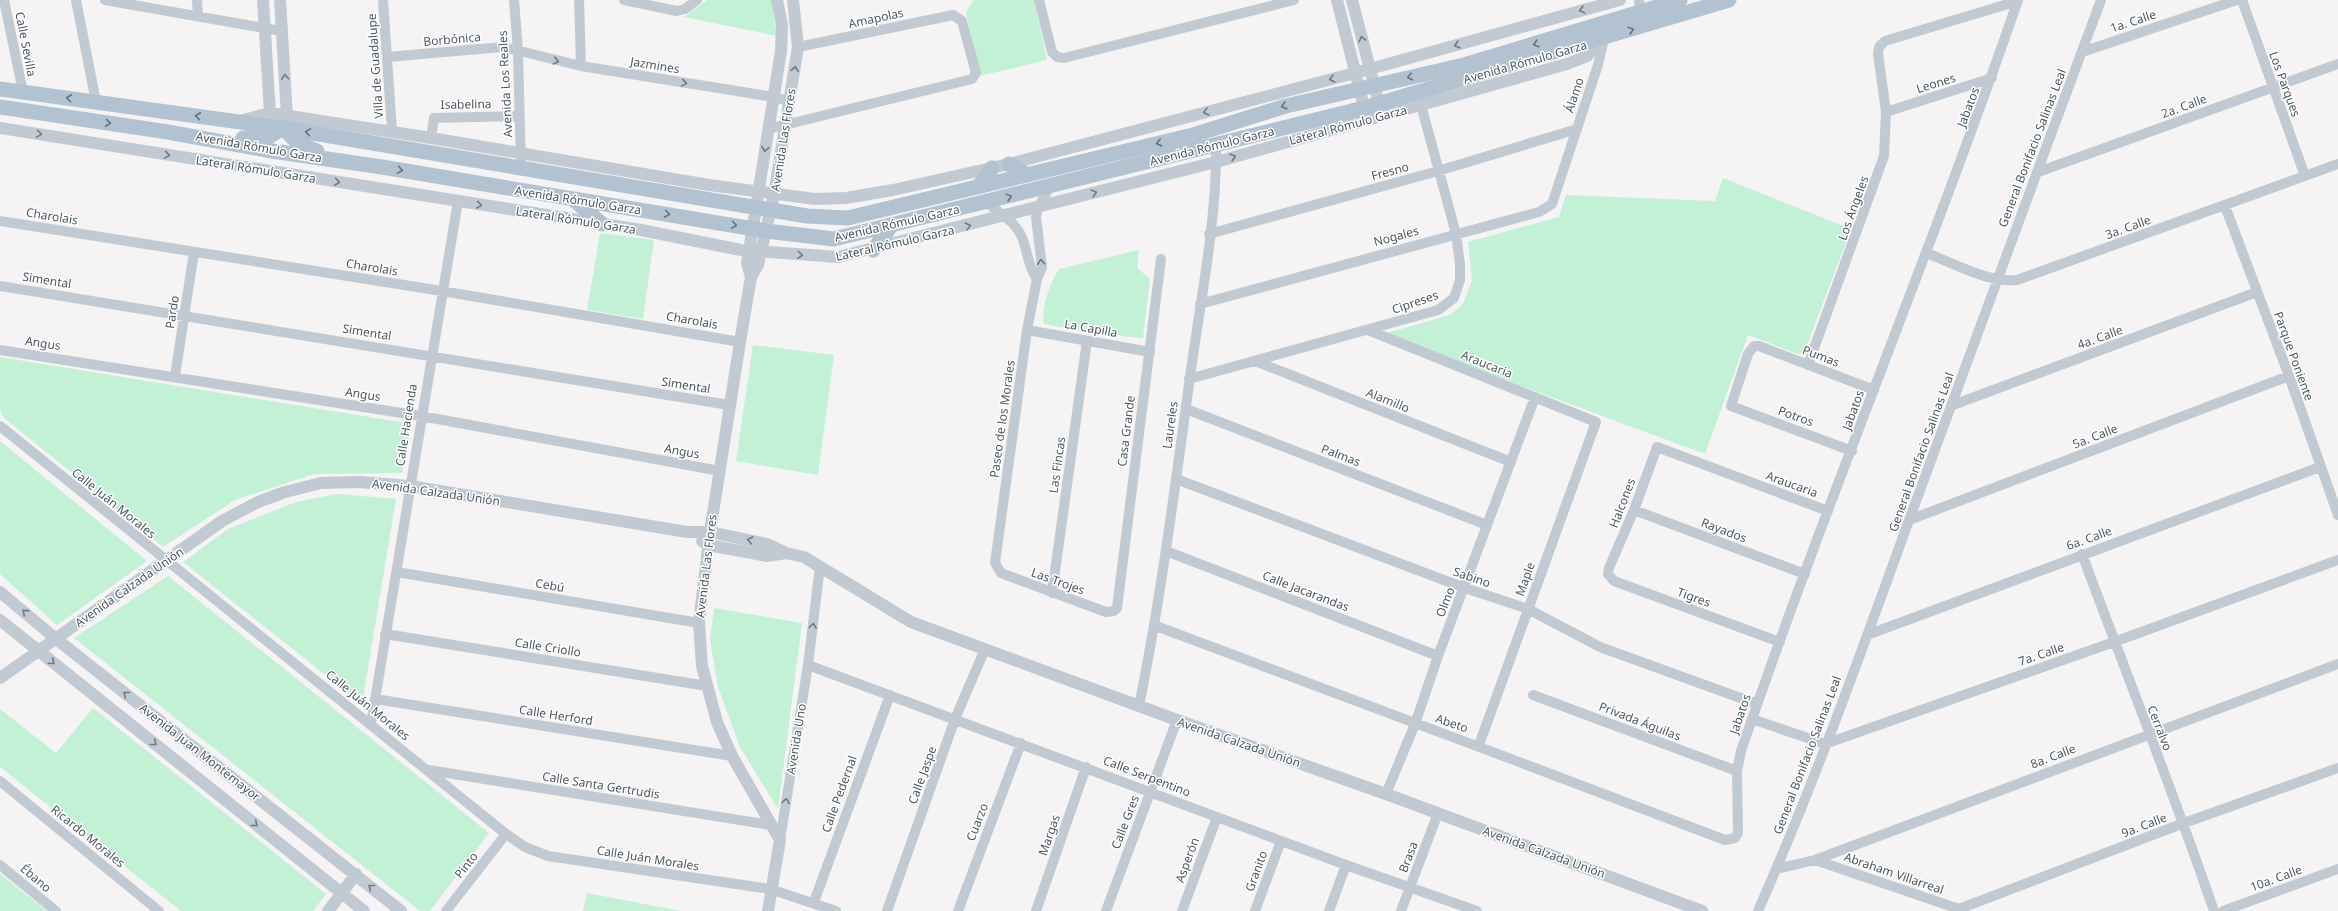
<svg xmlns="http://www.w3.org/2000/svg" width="2338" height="911" font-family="'Noto Sans',sans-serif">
  <rect width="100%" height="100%" fill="#f5f3f3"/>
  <!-- green -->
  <path fill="#c3f1d5" d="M 707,0 L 771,0 L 777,36 L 684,17 Z
    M 974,0 L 1034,0 L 1047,60 L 980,76 L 966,12 Z
    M 1723,178 L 1851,229 L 1803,356 L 1748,335 L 1705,454 L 1392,338 L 1387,333 L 1450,315 L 1463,304 L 1472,280 L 1468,242 L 1559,217 L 1566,195 L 1715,201 Z
    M 600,233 L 654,240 L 643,319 L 587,310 Z
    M 1139,250 L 1137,268 L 1150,279 L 1143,338 L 1090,333 L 1044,324 C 1041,305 1050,284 1059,269 Z
    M 753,345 L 834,355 L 818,475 L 736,461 Z
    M 0,357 L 412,424 L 402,473 L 314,474 L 235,500 L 163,547 L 3,417 L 0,409 Z
    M 0,441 L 147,561 L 57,625 L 0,574 Z
    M 337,494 L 396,499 L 362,704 L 183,562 L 228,529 L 296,502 Z
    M 168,576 L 489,833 L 430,911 L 420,911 L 74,638 Z
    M 714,608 L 802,623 L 778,809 L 740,747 L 718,687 L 710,640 Z
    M 93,708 L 326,894 L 313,911 L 181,911 L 0,767 L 0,709 L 56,753 Z
    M 0,874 L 47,911 L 0,911 Z
    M 587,893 L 681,911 L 583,911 Z"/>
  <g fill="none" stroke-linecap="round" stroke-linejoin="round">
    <!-- minor -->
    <path stroke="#c1cad2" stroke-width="10" d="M 4,0 L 23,92
      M 76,0 L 96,102
      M 105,0 L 281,31
      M 197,0 L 198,16
      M 383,0 L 392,131
      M 514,0 L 518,51 L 521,168
      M 579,0 L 581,66
      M 624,0 L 677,11 L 685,9 L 697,0
      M 1039,0 L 1052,52 L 1057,57 L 1064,58 L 1294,0
      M 1639,0 L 1640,12
      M 2242,0 L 2305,176
      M 2082,52 L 2237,0
      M 387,57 L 503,47 L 581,66 L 774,97 L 789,101
      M 1886,112 L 1992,78
      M 768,129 L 972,79 L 976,73 L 962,21 L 953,15 L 798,47
      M 431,138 L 434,118 L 519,116
      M 2038,172 L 2338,64
      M 1050,186 L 1038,208 L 1036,217 L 1042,267 L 1037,279 L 1027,330 L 995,563 L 1001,573 L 1106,612 L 1114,611 L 1117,608 L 1161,259
      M 987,203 C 998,212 1014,221 1021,235 C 1028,250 1027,265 1037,279
      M 2225,206 L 2289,376 L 2338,515
      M 0,221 L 442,291 L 740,342
      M 1209,234 L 1438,171 L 1577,129
      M 1926,253 C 1954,263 1987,283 2017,280 L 2338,164
      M 0,286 L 729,405
      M 1200,304 L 1539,212 L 1552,204 L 1598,65 L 1604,39
      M 1027,330 L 1150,352
      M 1368,330 L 1596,422 L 1479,745
      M 0,350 L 421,416 L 720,471
      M 1255,361 L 1511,462
      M 1808,365 L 1884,156 L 1886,112 L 1878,54 L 1879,47 L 1885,41 L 2018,1
      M 175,376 L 194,252
      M 1189,379 L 1438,310 L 1454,298 L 1460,280 L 1460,264 L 1456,234 L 1421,105
      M 1953,405 L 2257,292
      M 1186,409 L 1487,525
      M 0,426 L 506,834 L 525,847 L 548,856 L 770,889 L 836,911
      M 1852,451 L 1731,406 L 1748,354 L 1754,346 L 1759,346 L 1874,390
      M 1176,479 L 1465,588 L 1528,609 L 1600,647 L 1757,704
      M 1634,510 L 1805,574
      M 1909,520 L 2289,376
      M 1166,551 L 1438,656
      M 2082,554 C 2126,673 2173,791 2214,911
      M 397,572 L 699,623
      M 1052,593 L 1087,341
      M 1156,626 C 1345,698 1536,767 1725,840 L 1735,838 L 1738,833 L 1737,771 L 1741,751 C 1827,499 1931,252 2018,0
      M 385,634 L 707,686
      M 1867,635 L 2320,467
      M 1780,642 L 1614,581 L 1608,574 L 1609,568 L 1634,510 L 1657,447 L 1828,511
      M 808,665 L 1346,865 L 1477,911
      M 1533,695 L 1737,771
      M 375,699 L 732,756
      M 1139,706 C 1161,597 1175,487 1190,377 C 1200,302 1217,222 1216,146
      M 1752,719 L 1825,744 L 2114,642 L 2338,560
      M 371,724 L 458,201
      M 429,770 L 770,825
      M 0,781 L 159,911
      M 1386,794 L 1415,724 L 1438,656 L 1535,397
      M 780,840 L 808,665 L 820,566
      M 1815,860 L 1965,911
      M 0,865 L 56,911
      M 1777,869 L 1815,860 L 2338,664
      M 814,902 L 890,695
      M 1959,909 L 2184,823 L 2338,768
      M 446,911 L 506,834
      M 887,911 L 955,719 L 985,649
      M 958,911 L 1021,743
      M 1036,911 L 1086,767
      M 1106,911 L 1177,720
      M 1182,911 L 1217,817
      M 1255,911 L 1281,841
      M 1329,911 L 1346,865
      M 1401,911 L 1438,813
      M 1758,911 C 1814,784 1861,653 1908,523 C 1972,348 2036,174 2101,0
      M 2223,911 L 2338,869"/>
    <!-- tertiary -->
    <path stroke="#c1cad2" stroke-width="12" d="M 263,0 L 270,113 L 275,119
      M 280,0 L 287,116 L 285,122
      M 1337,0 L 1366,115
      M 1352,0 L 1381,111
      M 240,121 L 270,113 L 431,138 L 709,185 L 815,199 L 846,198 L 893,190 L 1009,164 L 1355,73 L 1620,0
      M 0,128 L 641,230 L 741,250 L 838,257 L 1216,162 L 1567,64 L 1587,56 L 1601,40
      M 751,277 L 747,263 L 749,251 L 781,51 L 782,25 L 777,0
      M 702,541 L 708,545 L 767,556 L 786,553
      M 0,592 L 55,638 L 401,911
      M 0,620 L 364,911
      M 0,678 L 222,521 L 258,502 L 285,492 L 321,483 L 359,482 L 410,486 L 687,532 L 710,532 L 767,544 L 786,553 L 804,557 L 911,622 L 1177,720 L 1386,794 L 1702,911
      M 328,911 L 356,874
      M 768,911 L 780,840 L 732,756 L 717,722 L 702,666 L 699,623 L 710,532 L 740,342 L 751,277 L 758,265 L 774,195 L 798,47 L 793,0"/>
    <!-- primary -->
    <path stroke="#b3c2d1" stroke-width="15" d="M 0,89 L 283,128 L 807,216 L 848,218 L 1193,135 L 1286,106 L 1464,65 L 1680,0
      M 0,107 L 168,132 L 272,151 L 382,167 L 766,231 L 834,239 L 1364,108 L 1729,0
      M 283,128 L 299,144 L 317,151
      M 243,138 L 267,138 L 283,128
      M 1009,164 L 1027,175
      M 979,186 L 992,168
      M 574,200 L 602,224
      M 873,250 L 891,226"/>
  </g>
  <!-- one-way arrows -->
  <defs><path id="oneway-chevron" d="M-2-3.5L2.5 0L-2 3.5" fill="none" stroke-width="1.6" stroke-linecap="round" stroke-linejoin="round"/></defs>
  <g stroke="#6e7983">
    <use href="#oneway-chevron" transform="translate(1582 10) rotate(165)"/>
    <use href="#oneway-chevron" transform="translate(1362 39) rotate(-104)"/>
    <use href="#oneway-chevron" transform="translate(1457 45) rotate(164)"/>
    <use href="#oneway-chevron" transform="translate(556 61) rotate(12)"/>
    <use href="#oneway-chevron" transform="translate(795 69) rotate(-80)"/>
    <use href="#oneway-chevron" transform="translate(285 77) rotate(-94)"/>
    <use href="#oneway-chevron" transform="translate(1332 79) rotate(166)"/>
    <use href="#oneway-chevron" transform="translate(684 83) rotate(9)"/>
    <use href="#oneway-chevron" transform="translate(1206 112) rotate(166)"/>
    <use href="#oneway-chevron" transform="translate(39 134) rotate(9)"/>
    <use href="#oneway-chevron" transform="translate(765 149) rotate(99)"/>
    <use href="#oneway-chevron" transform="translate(167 155) rotate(9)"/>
    <use href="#oneway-chevron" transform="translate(1233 157) rotate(-16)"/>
    <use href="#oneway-chevron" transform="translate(337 182) rotate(8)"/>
    <use href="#oneway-chevron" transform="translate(1094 193) rotate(-15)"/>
    <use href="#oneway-chevron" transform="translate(479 205) rotate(9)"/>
    <use href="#oneway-chevron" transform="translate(968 226) rotate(-14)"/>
    <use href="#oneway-chevron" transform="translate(800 255) rotate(5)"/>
    <use href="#oneway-chevron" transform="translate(1041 262) rotate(-93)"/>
    <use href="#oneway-chevron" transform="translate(750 540) rotate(-169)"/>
    <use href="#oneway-chevron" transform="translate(25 612) rotate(-140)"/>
    <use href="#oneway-chevron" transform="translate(813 626) rotate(-83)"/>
    <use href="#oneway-chevron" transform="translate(52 662) rotate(39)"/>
    <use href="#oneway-chevron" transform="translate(126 694) rotate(-142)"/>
    <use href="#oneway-chevron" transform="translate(154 743) rotate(39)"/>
    <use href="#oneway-chevron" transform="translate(786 801) rotate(-81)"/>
    <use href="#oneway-chevron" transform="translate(255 824) rotate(39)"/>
    <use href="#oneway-chevron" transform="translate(371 887) rotate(-141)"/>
  </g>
  <g stroke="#64717d">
    <use href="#oneway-chevron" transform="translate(1631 30) rotate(-17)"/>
    <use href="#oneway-chevron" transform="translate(1536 44) rotate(163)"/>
    <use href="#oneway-chevron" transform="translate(1410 77) rotate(167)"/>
    <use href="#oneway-chevron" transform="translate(69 98) rotate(-173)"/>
    <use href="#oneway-chevron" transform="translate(1284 106) rotate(164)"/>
    <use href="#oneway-chevron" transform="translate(198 116) rotate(-172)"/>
    <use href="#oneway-chevron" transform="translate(108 123) rotate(8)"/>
    <use href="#oneway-chevron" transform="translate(308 132) rotate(-171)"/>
    <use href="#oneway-chevron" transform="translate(1159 143) rotate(167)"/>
    <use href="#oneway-chevron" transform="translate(400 170) rotate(10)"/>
    <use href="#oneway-chevron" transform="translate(1009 197) rotate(-15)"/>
    <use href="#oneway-chevron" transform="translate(667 214) rotate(9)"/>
    <use href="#oneway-chevron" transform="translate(734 225) rotate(10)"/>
  </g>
  <g text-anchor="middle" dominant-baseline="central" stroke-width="3" stroke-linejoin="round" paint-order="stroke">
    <!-- street labels -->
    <g font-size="12" fill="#4a5661" stroke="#fff">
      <text transform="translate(876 18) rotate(-12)">Amapolas</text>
      <text transform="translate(2133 21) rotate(-18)">1a. Calle</text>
      <text transform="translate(452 39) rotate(-5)">Borbónica</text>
      <text transform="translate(26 44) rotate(79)">Calle Sevilla</text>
      <text transform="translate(1525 62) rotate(-16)">Avenida Rómulo Garza</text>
      <text transform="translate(655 65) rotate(9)">Jazmines</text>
      <text transform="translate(375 66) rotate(-94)">Villa de Guadalupe</text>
      <text transform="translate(1936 83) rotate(-17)">Leones</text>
      <text transform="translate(505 84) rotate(-93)">Avenida Los Reales</text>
      <text transform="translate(2285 84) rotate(70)">Los Parques</text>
      <text transform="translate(1574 95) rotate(-72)">Álamo</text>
      <text transform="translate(466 104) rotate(-1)">Isabelina</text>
      <text transform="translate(2184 106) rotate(-20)">2a. Calle</text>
      <text transform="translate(1968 107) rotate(-69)">Jabatos</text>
      <text transform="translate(1348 125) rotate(-15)">Lateral Rómulo Garza</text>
      <text transform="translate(783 140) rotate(-81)">Avenida Las Flores</text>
      <text transform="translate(1212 146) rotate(-14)">Avenida Rómulo Garza</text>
      <text transform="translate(259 147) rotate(10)">Avenida Rómulo Garza</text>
      <text transform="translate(2032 148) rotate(-69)">General Bonifacio Salinas Leal</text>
      <text transform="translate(256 169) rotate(9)">Lateral Rómulo Garza</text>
      <text transform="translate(1390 171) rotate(-15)">Fresno</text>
      <text transform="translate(578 200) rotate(9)">Avenida Rómulo Garza</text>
      <text transform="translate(1853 208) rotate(-70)">Los Ángeles</text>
      <text transform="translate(52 216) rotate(9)">Charolais</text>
      <text transform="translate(576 220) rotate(9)">Lateral Rómulo Garza</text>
      <text transform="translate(897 223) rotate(-13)">Avenida Rómulo Garza</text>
      <text transform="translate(2128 227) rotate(-20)">3a. Calle</text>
      <text transform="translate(1396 236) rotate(-15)">Nogales</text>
      <text transform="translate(895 243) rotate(-13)">Lateral Rómulo Garza</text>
      <text transform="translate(372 267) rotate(9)">Charolais</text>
      <text transform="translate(47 280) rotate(9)">Simental</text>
      <text transform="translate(1415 302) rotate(-19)">Cipreses</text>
      <text transform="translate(172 312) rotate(-81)">Pardo</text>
      <text transform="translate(692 320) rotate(10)">Charolais</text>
      <text transform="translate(1091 328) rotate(10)">La Capilla</text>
      <text transform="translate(367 332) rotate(9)">Simental</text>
      <text transform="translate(2100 337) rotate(-20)">4a. Calle</text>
      <text transform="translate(43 343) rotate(9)">Angus</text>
      <text transform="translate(1821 356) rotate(21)">Pumas</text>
      <text transform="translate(2294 356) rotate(70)">Parque Poniente</text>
      <text transform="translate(1487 364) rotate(22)">Araucaria</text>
      <text transform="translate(686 385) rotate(9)">Simental</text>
      <text transform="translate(363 394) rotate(9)">Angus</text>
      <text transform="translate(1388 400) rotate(22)">Alamillo</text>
      <text transform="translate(1853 410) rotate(-70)">Jabatos</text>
      <text transform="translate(1796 416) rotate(20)">Potros</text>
      <text transform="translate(1002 419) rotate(-82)">Paseo de los Morales</text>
      <text transform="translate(406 425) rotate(-81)">Calle Hacienda</text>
      <text transform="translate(1170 425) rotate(-82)">Laureles</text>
      <text transform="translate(1126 431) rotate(-83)">Casa Grande</text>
      <text transform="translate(2095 436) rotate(-21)">5a. Calle</text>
      <text transform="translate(682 451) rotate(10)">Angus</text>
      <text transform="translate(1921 452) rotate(-70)">General Bonifacio Salinas Leal</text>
      <text transform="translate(1341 455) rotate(21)">Palmas</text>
      <text transform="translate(1057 465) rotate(-82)">Las Fincas</text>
      <text transform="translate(1792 484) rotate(20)">Araucaria</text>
      <text transform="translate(436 492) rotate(8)">Avenida Calzada Unión</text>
      <text transform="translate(114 503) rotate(39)">Calle Juán Morales</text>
      <text transform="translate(1622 503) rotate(-69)">Halcones</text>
      <text transform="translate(1724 530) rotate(21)">Rayados</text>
      <text transform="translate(2089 538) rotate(-20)">6a. Calle</text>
      <text transform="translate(706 566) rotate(-83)">Avenida Las Flores</text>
      <text transform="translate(1472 577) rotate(19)">Sabino</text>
      <text transform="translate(1525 579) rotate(-70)">Maple</text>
      <text transform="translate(1058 581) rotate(20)">Las Trojes</text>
      <text transform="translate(550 585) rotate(10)">Cebú</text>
      <text transform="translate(129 587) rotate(-35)">Avenida Calzada Unión</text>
      <text transform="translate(1306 591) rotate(21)">Calle Jacarandas</text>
      <text transform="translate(1694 597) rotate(20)">Tigres</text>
      <text transform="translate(1445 602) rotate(-68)">Olmo</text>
      <text transform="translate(548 647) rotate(9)">Calle Criollo</text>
      <text transform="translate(2041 654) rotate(-19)">7a. Calle</text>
      <text transform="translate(368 705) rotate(39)">Calle Juán Morales</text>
      <text transform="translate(1740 714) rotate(-71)">Jabatos</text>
      <text transform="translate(556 715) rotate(9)">Calle Herford</text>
      <text transform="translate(1640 721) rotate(21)">Privada Águilas</text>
      <text transform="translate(1452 723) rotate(18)">Abeto</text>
      <text transform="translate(2160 728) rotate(69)">Cerralvo</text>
      <text transform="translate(796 739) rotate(-81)">Avenida Uno</text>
      <text transform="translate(1239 742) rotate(19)">Avenida Calzada Unión</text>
      <text transform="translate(200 752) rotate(38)">Avenida Juan Montemayor</text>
      <text transform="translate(1807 755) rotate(-69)">General Bonifacio Salinas Leal</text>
      <text transform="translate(2053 756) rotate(-21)">8a. Calle</text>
      <text transform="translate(922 775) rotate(-70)">Calle Jaspe</text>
      <text transform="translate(1147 776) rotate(21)">Calle Serpentino</text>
      <text transform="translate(601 785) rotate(9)">Calle Santa Gertrudis</text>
      <text transform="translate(839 794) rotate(-70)">Calle Pedernal</text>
      <text transform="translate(977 822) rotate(-69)">Cuarzo</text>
      <text transform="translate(1125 822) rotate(-69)">Calle Gres</text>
      <text transform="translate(2144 825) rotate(-21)">9a. Calle</text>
      <text transform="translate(1049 835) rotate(-71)">Margas</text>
      <text transform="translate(88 836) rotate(39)">Ricardo Morales</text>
      <text transform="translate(1544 852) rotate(20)">Avenida Calzada Unión</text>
      <text transform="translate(1408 857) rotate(-69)">Brasa</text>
      <text transform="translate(648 858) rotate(9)">Calle Juán Morales</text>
      <text transform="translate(1187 860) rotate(-70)">Asperón</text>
      <text transform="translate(466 865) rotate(-52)">Pinto</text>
      <text transform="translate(1256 871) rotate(-70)">Granito</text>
      <text transform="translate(1894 873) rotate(19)">Abraham Villarreal</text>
      <text transform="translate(36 878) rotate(40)">Ébano</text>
      <text transform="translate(2276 878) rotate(-20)">10a. Calle</text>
    </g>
  </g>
</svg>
